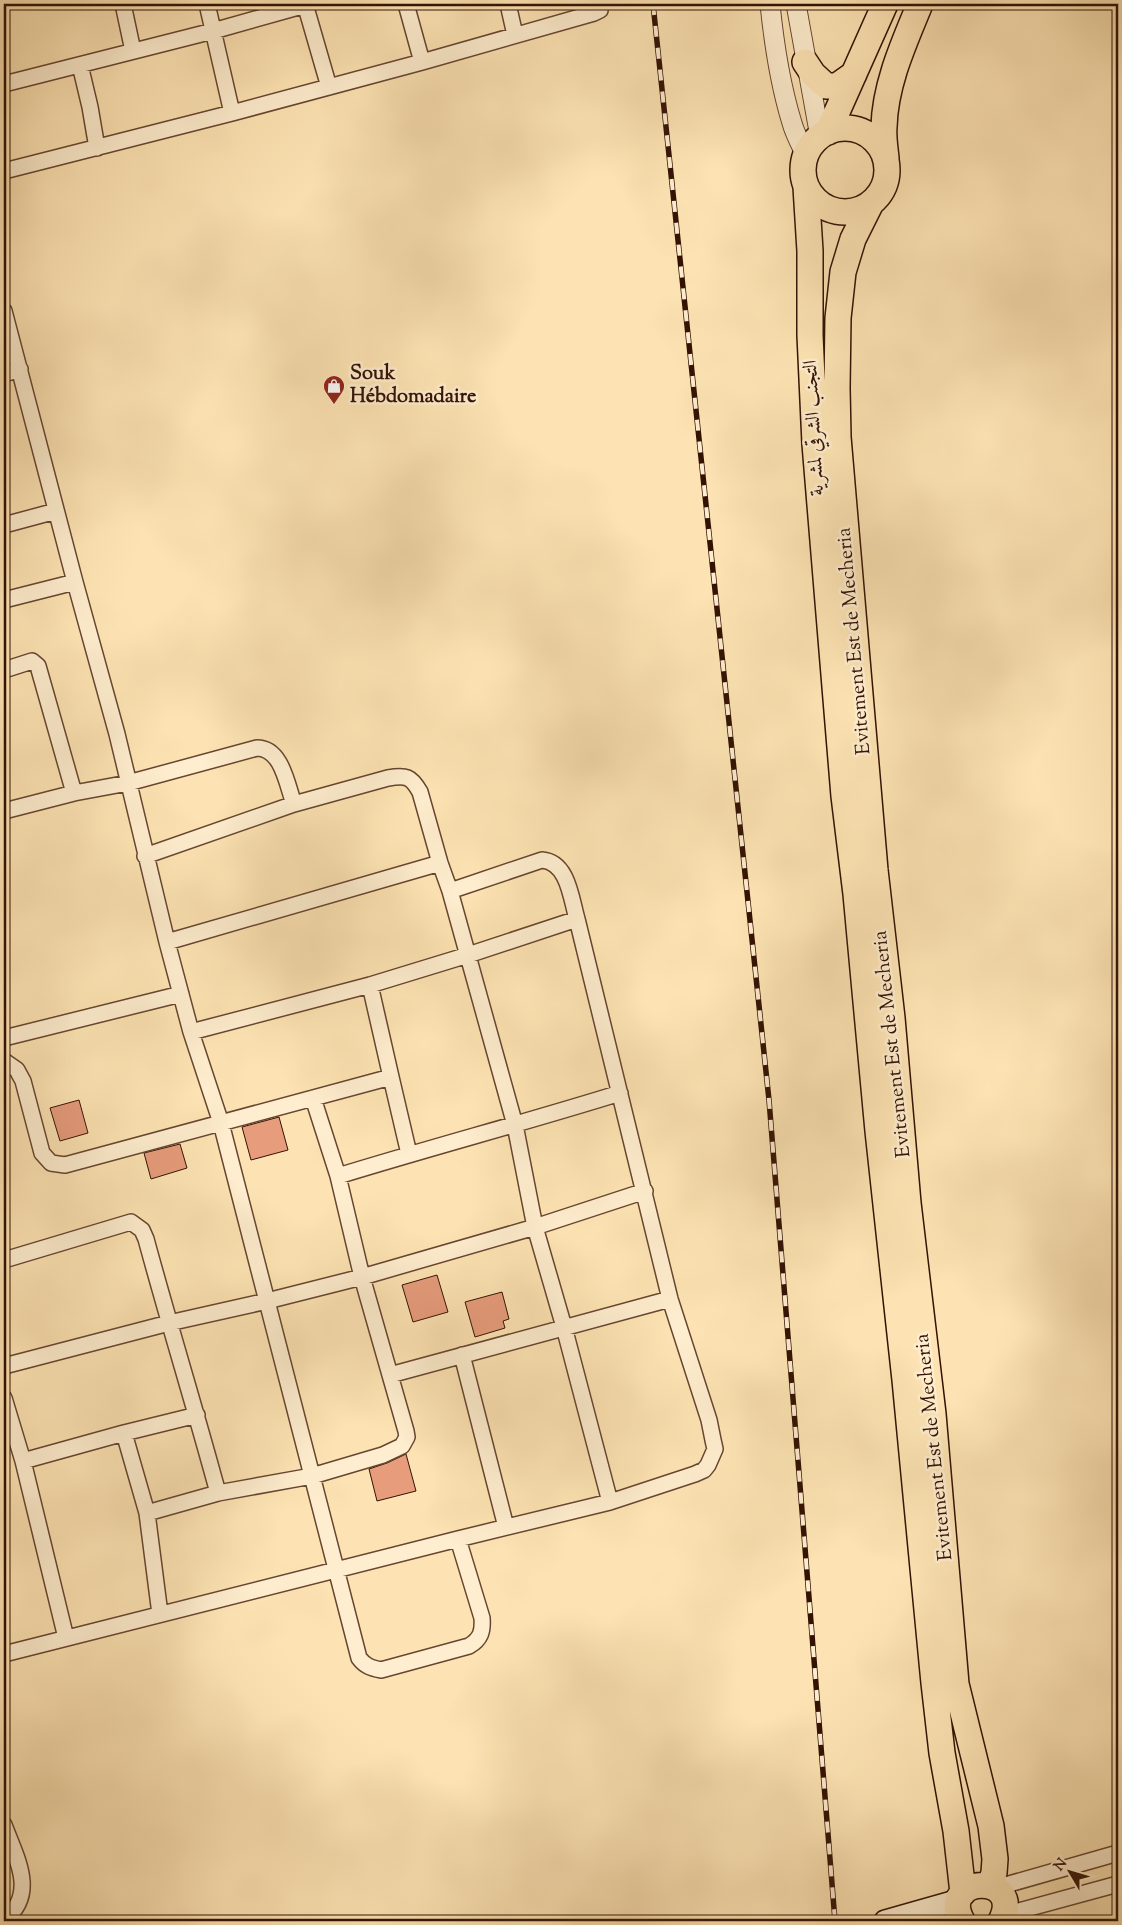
<svg xmlns="http://www.w3.org/2000/svg" width="1122" height="1925" font-family="'Sorts Mill Goudy',Amiri,serif">
  <rect width="100%" height="100%" fill="#fde3b3"/>
  <filter id="stains"><feTurbulence type="fractalNoise" baseFrequency=".004" numOctaves="4"/><feColorMatrix values="0 0 0 0 .2 0 0 0 0 .09 0 0 0 0 .02 0 0 0 .5 -.17"/></filter>
  <radialGradient id="worn" r=".72"><stop offset=".6" stop-color="#630" stop-opacity="0"/><stop offset="1" stop-color="#630" stop-opacity=".3"/></radialGradient>
  <!-- building -->
  <path fill="#e79c7c" stroke="#331204" d="M 79,1100 L 88,1133 L 60,1141 L 50,1108 Z
    M 279,1117 L 288,1150 L 251,1160 L 242,1127 Z
    M 180,1144 L 187,1168 L 151,1179 L 144,1153 Z
    M 437,1275 L 448,1312 L 413,1322 L 402,1285 Z
    M 502,1292 L 509,1319 L 503,1321 L 505,1328 L 475,1337 L 465,1302 Z
    M 406,1454 L 416,1491 L 377,1501 L 369,1469 L 387,1463 Z"/>
  <g fill="none" stroke-linecap="round" stroke-linejoin="round">
    <!-- service casing -->
    <g stroke="#664630" stroke-width="10">
      <path id="service" d="M 1014,1913 L 1027,1921"/>
    </g>
    <!-- minor casing -->
    <g stroke="#664630" stroke-width="18">
      <path id="minor" d="M 123,4 L 133,51
        M 207,4 L 232,113
        M 305,4 L 329,87
        M 406,4 L 422,62
        M 508,4 L 515,35
        M 80,65 L 90,107 L 97,148
        M 4,84 L 213,31 L 309,4
        M 4,171 L 232,113 L 422,62 L 594,13 L 600,10 L 600,4
        M 4,311 L 75,582 L 117,734 L 167,942 L 191,1032 L 221,1123 L 359,1658 C 365,1666 371,1668 381,1670 L 469,1646 C 481,1639 483,1631 482,1618 L 458,1539
        M 4,374 L 20,369
        M 4,525 L 56,511
        M 4,600 L 75,582
        M 4,670 L 32,661 L 38,666 L 74,793
        M 4,811 L 74,793 L 128,783 L 257,748 C 282,748 287,785 294,804
        M 145,856 L 294,804 L 388,778 C 406,775 411,776 420,792 L 440,863 L 450,891 L 515,1125 L 535,1227 L 564,1327 L 610,1502
        M 167,942 L 440,863
        M 191,1032 L 370,985 L 468,955 L 577,919
        M 4,1038 L 181,994
        M 4,1061 L 17,1070 L 23,1081 L 42,1153 L 51,1163 L 65,1165 L 391,1077 L 370,985
        M 391,1077 L 409,1154
        M 338,1176 C 432,1147 527,1122 620,1093
        M 4,1260 L 131,1222 L 142,1230 L 146,1239 C 169,1324 195,1408 218,1493
        M 462,1355 L 506,1527
        M 4,1366 L 169,1323 L 267,1301 L 362,1277 L 535,1227 L 645,1191
        M 390,1375 L 670,1299
        M 4,1398 L 23,1461 L 66,1638
        M 124,1433 L 147,1513 L 160,1614
        M 23,1461 L 124,1433 L 197,1415
        M 147,1513 L 218,1493 L 312,1476 L 383,1455 L 402,1446 L 407,1437 L 406,1431 L 362,1277 L 338,1176 L 313,1098
        M 4,1654 L 458,1539 L 610,1502 L 695,1474 L 704,1470 L 708,1465 L 715,1449 L 713,1440 L 709,1420 L 670,1299 L 577,919 C 571,898 568,862 542,860 L 450,891
        M 4,1825 C 16,1857 38,1894 4,1920
        M 995,1888 L 1118,1853
        M 1004,1915 L 1118,1884"/>
    </g>
    <!-- tertiary casing -->
    <g stroke="#664630" stroke-width="21">
      <path id="tertiary" d="M 770,4 C 774,44 780,84 792,123 C 795,134 801,145 806,155
        M 796,4 L 820,137"/>
    </g>
    <!-- secondary casing -->
    <g stroke="#331204" stroke-width="24">
      <path id="secondary" d="M 885,1921 L 959,1900"/>
    </g>
    <!-- trunk casing -->
    <g stroke="#331204" stroke-width="28">
      <path id="trunk" d="M 805,62 L 813,74 L 826,86 L 837,86 L 854,74
        M803 170a42 42 0 1 1 84 0a42 42 0 1 1-84 0Z
        M 828,132 L 885,4
        M 886,158 C 885,148 883,137 884,127 C 885,84 904,43 920,4
        M 806,187 L 810,251 L 810,335 L 815,444 L 844,796 L 856,894 L 878,1131 L 905,1380 L 934,1683 L 942,1753 L 956,1831 L 963,1893
        M 871,203 L 853,239 L 843,272 L 838,318 L 837,388 L 838,437 L 875,870 L 892,1018 L 908,1203 L 933,1414 L 956,1684 L 991,1826 L 995,1859 L 994,1873 L 990,1885
        M 962,1921 C 937,1875 1025,1872 1001,1921"/>
    </g>
    <!-- service -->
    <use href="#service" stroke="#feedce" stroke-width="8"/>
    <!-- minor -->
    <use href="#minor" stroke="#feedce" stroke-width="15"/>
    <!-- tertiary -->
    <use href="#tertiary" stroke="#feedce" stroke-width="19"/>
    <!-- secondary -->
    <use href="#secondary" stroke="#feedce" stroke-width="21"/>
    <!-- trunk -->
    <use href="#trunk" stroke="#fde3b3" stroke-width="25"/>
    <!-- rail casing -->
    <g stroke="#331204" stroke-width="5.5">
      <path id="rail" d="M 653,4 L 769,1100 L 835,1921"/>
    </g>
    <!-- rail -->
    <use href="#rail" stroke="#feedce" stroke-width="4" stroke-dasharray="11" stroke-linecap="butt"/>
  </g>
  <!-- icons -->
  <defs>
    <g id="shop-pin" transform="scale(1.125)"><path d="M0 17L-7.5 6A9.5 9.5 0 1 1 7.5 6Z" fill="#8f2418" stroke="#feedce"/><path d="M-5-2.5h2.3a2.7 3.5 0 0 1 5.4 0H5L5.5 6h-11ZM-1.5-2.5h3a1.5 2.3 0 0 0-3 0Z" fill="#fff"/></g>
  </defs>
  <g fill-rule="evenodd">
    <use href="#shop-pin" x="334" y="386"/>
  </g>
  <g text-anchor="middle" dominant-baseline="central" stroke-width="5" stroke-linejoin="round" paint-order="stroke">
    <!-- poi labels -->
    <g font-size="20" font-weight="bold" fill="#331204" stroke="#feedce" text-anchor="start">
      <text x="350" y="374">Souk<tspan x="350" dy="23">Hébdomadaire</tspan></text>
    </g>
    <!-- street labels -->
    <g font-size="20" fill="#331204" stroke="#feedce">
      <text transform="translate(815 428) rotate(-93)">التجنب الشرقي لمشرية</text>
      <text transform="translate(855 641) rotate(-95)">Evitement Est de Mecheria</text>
      <text transform="translate(893 1044) rotate(-96)">Evitement Est de Mecheria</text>
      <text transform="translate(935 1447) rotate(-96)">Evitement Est de Mecheria</text>
    </g>
  </g>
  <!-- margin -->
  <rect width="1122" height="1925" fill="none" stroke="#fde3b3" stroke-width="20"/>
  <rect x="5" y="5" width="1112" height="1915" fill="none" stroke="#331204" stroke-width="2.5"/>
  <rect x="10" y="10" width="1102" height="1905" fill="none" stroke="#331204"/>
  <!-- north arrow -->
  <g transform="translate(1070 1872) rotate(308)" stroke="#feedce" stroke-width="4" paint-order="stroke">
  <path d="M0-4L9 19L0 12L-9 19Z" fill="#331204"/>
  <text y="-8" font-size="14" font-weight="bold" text-anchor="middle" fill="#331204">N</text>
  </g>
  <rect width="100%" height="100%" filter="url(#stains)"/>
  <rect width="100%" height="100%" fill="url(#worn)"/>
</svg>
